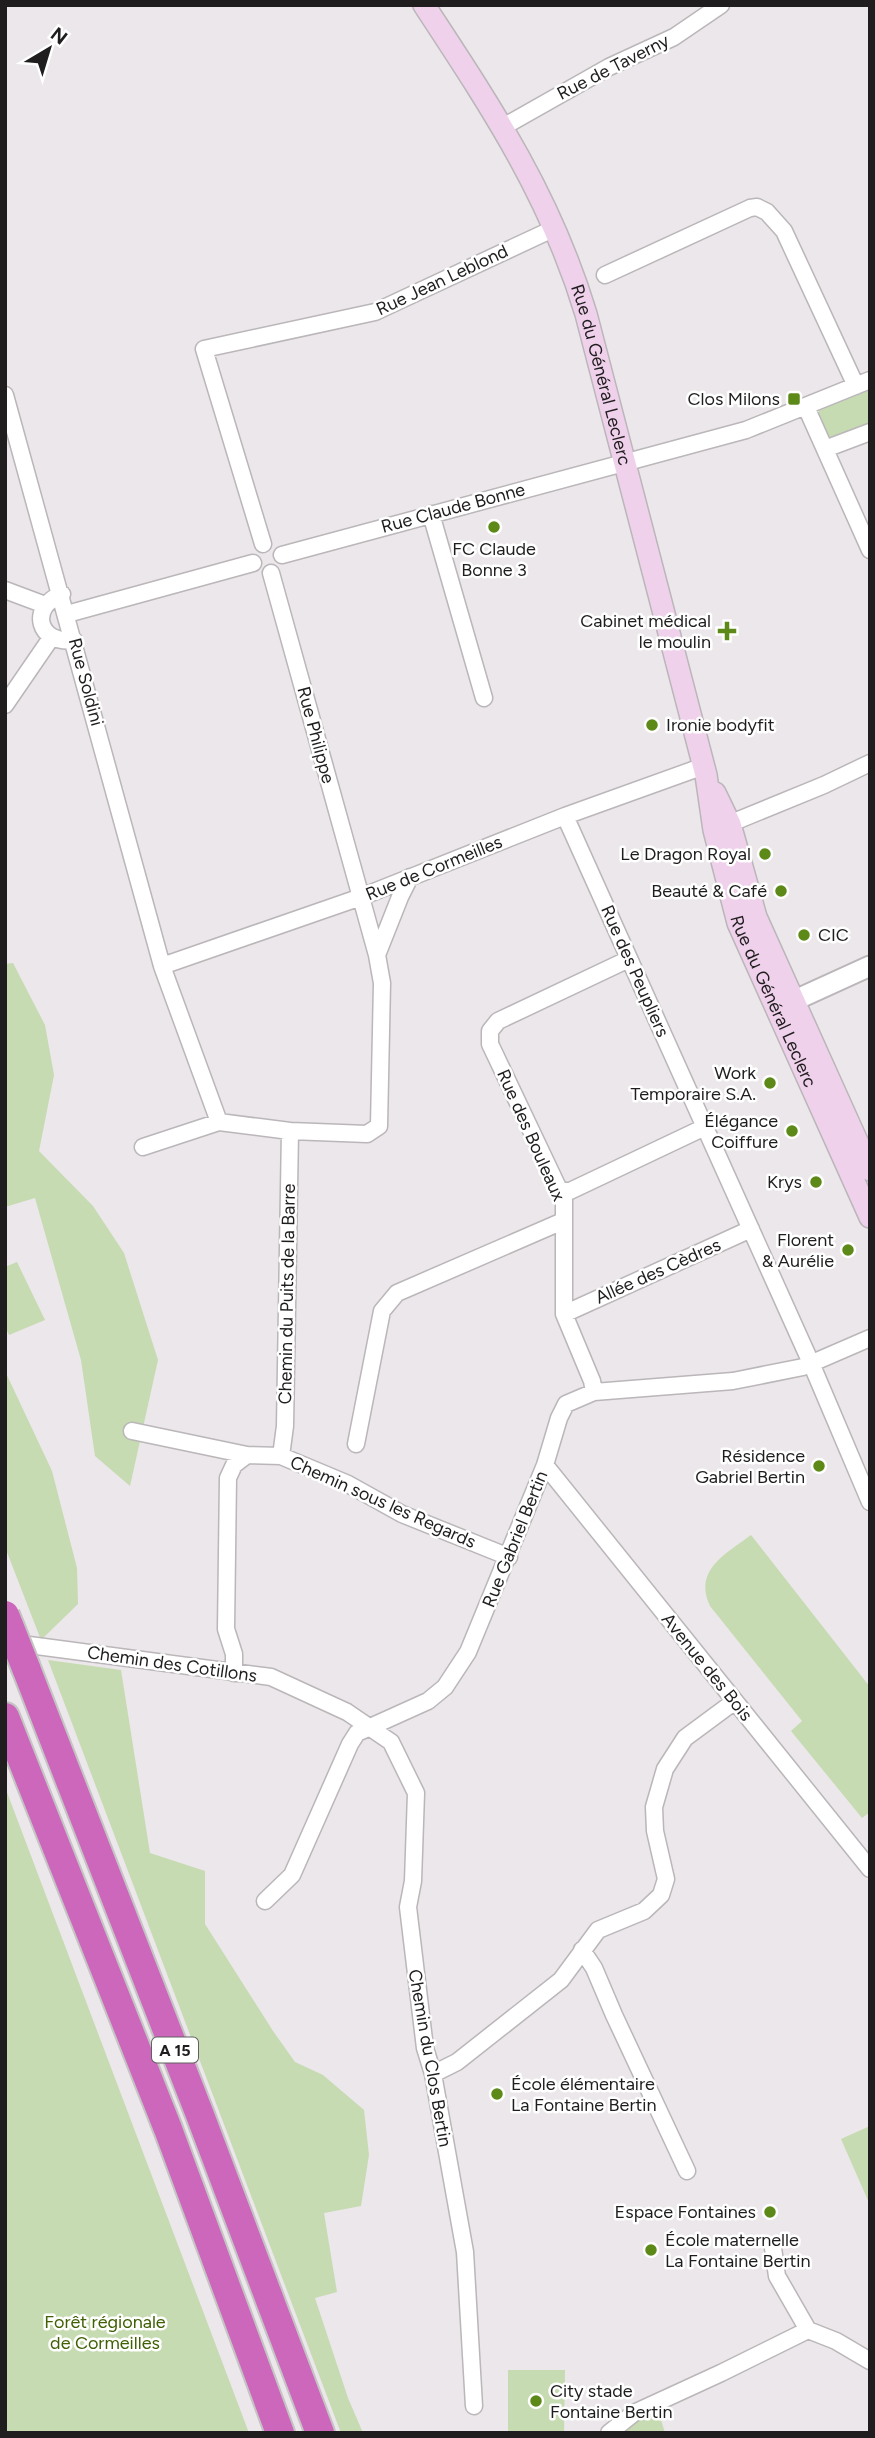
<svg xmlns="http://www.w3.org/2000/svg" width="875" height="2438" font-family="Figtree,sans-serif">
  <rect width="100%" height="100%" fill="#ebe7ea"/>
  <!-- green -->
  <path fill="#c6dbb1" d="M 870,386 L 870,424 L 832,438 C 822,432 818,422 819,410 Z
    M 13,963 L 45,1025 L 54,1075 L 39,1151 L 93,1206 L 124,1253 L 158,1360 L 130,1486 L 95,1456 L 81,1360 L 35,1198 L 5,1207 L 5,964 Z
    M 17,1262 L 45,1320 L 9,1335 L 5,1326 L 5,1267 Z
    M 5,1371 L 52,1471 L 77,1568 L 78,1604 L 41,1640 L 5,1547 Z
    M 751,1535 L 870,1687 L 870,1812 L 862,1818 L 791,1731 L 802,1721 L 710,1606 C 693,1570 726,1554 751,1535 Z
    M 48,1660 L 121,1670 L 150,1853 L 205,1871 L 205,1924 L 273,2031 L 295,2062 L 323,2075 L 364,2110 L 369,2155 L 361,2206 L 324,2213 L 337,2292 L 315,2298 L 348,2398 L 363,2433 L 341,2433 Z
    M 5,1787 L 249,2433 L 5,2433 Z
    M 870,2126 L 870,2205 L 841,2139 Z
    M 508,2370 L 565,2370 L 564,2433 L 508,2433 Z
    M 658,2410 L 665,2433 L 623,2433 L 644,2415 Z"/>
  <g fill="none" stroke-linecap="round" stroke-linejoin="round">
    <!-- minor casing -->
    <g stroke="#bab6b9" stroke-width="19">
      <path id="minor" d="M 503,127 L 609,67 L 674,37 L 721,5
        M 605,275 L 750,208 L 757,207 L 767,212 L 784,231 L 856,386
        M 5,395 L 162,966 L 219,1122 L 290,1131
        M 806,407 L 870,550
        M 825,449 L 870,432
        M 431,514 L 484,698
        M 263,544 L 204,349 L 375,312 L 555,228
        M 282,555 L 746,430 L 870,380
        M 271,573 L 377,955 L 382,983 L 379,1126 L 367,1134 L 290,1131 L 285,1426 L 281,1456
        M 5,590 L 45,605
        M 62,594 C 28,607 38,645 74,640
        M 67,614 L 253,563
        M 5,705 L 51,638
        M 565,816 L 811,1363 L 870,1502
        M 719,828 L 824,785 L 870,763
        M 377,955 L 400,897 L 410,877
        M 162,966 L 361,897 L 565,816 L 704,766
        M 143,1147 L 219,1122
        M 560,1191 L 570,1191 L 705,1127
        M 564,1314 L 751,1229
        M 594,1392 L 592,1381 L 564,1314 L 564,1200 L 490,1044 L 490,1031 L 498,1021 L 629,959
        M 132,1431 L 247,1455 L 281,1456 L 348,1484 L 402,1514 L 509,1557
        M 356,1444 L 382,1311 L 397,1293 L 563,1221
        M 545,1465 L 870,1869
        M 14,1643 L 271,1677 L 347,1712 L 391,1742 L 416,1793 L 413,1881 L 408,1907 L 425,2048 L 433,2074 L 465,2252 L 474,2406
        M 234,1673 L 234,1654 L 226,1629 L 228,1478 L 234,1465 L 247,1455
        M 265,1901 L 292,1875 L 350,1744 L 357,1733 L 428,1701 L 445,1687 L 468,1652 L 545,1465 L 559,1418 L 566,1404 L 594,1392 L 733,1381 L 803,1367 L 870,1338
        M 582,1950 L 594,1968 L 614,2015 L 687,2171
        M 433,2074 L 457,2062 L 561,1980 L 598,1930 L 644,1911 L 661,1895 L 666,1879 L 655,1831 L 654,1807 L 665,1769 L 685,1738 L 735,1701
        M 773,2248 L 777,2276 L 808,2330
        M 609,2433 L 634,2413 L 721,2373 L 808,2330 L 836,2341 L 870,2361"/>
    </g>
    <!-- tertiary casing -->
    <g stroke="#bab6b9" stroke-width="23">
      <path id="tertiary" d="M 780,1007 L 870,966"/>
    </g>
    <!-- secondary casing -->
    <g stroke="#bab6b9" stroke-width="24">
      <g id="secondary">
        <path id="s1" d="M 424,5 C 491,107 550,195 586,314 L 706,775 L 714,830 L 738,923 L 870,1217"/>
        <path d="M 715,793 L 730,824 L 756,917 L 870,1170"/>
      </g>
    </g>
    <!-- motorway casing -->
    <g stroke="#c5c4c4" stroke-width="32">
      <path id="motorway" d="M 26,1668 L 200,2115 L 320,2433
        M 5,1717 L 168,2129 L 280,2433"/>
    </g>
    <!-- minor -->
    <use href="#minor" stroke="#fff" stroke-width="16"/>
    <!-- tertiary -->
    <use href="#tertiary" stroke="#fff" stroke-width="19"/>
    <!-- secondary -->
    <use href="#secondary" stroke="#f0d1eb" stroke-width="21"/>
    <!-- motorway -->
    <use href="#motorway" stroke="#cc67bb" stroke-width="28"/>
    <!-- motorway-bridge casing -->
    <g stroke="#c5c4c4" stroke-width="32" stroke-linecap="butt">
      <path id="motorway-bridge" d="M 5,1615 L 26,1668"/>
    </g>
    <!-- motorway-bridge -->
    <use href="#motorway-bridge" stroke="#cc67bb" stroke-width="28"/>
  </g>
  <!-- markers -->
  <g fill="#5d8918" stroke="#fff" stroke-width="2.5">
    <rect x="787" y="392" width="14" height="14" rx="3.5"/>
    <circle cx="494" cy="527" r="7"/>
    <path d="M723.5 620.5h7v7h7v7h-7v7h-7v-7h-7v-7h7z"/>
    <circle cx="652" cy="725" r="7"/>
    <circle cx="765" cy="854" r="7"/>
    <circle cx="781" cy="891" r="7"/>
    <circle cx="804" cy="935" r="7"/>
    <circle cx="770" cy="1083" r="7"/>
    <circle cx="792" cy="1131" r="7"/>
    <circle cx="816" cy="1182" r="7"/>
    <circle cx="848" cy="1250" r="7"/>
    <circle cx="819" cy="1466" r="7"/>
    <circle cx="497" cy="2094" r="7"/>
    <circle cx="770" cy="2212" r="7"/>
    <circle cx="651" cy="2250" r="7"/>
    <circle cx="536" cy="2401" r="7"/>
  </g>
  <g text-anchor="middle" dominant-baseline="central" stroke-width="5" stroke-linejoin="round" paint-order="stroke">
    <!-- shield labels -->
    <rect fill="#fff" stroke="#626162" stroke-width="2" x="152" y="2037.5" width="46" height="25" rx="5"/>
    <g font-size="16" font-weight="bold" fill="#1f1d1e">
      <text x="175" y="2050">A 15</text>
    </g>
    <!-- street labels -->
    <g font-size="18" fill="#1f1d1e" stroke="#fff">
      <text transform="translate(613 67) rotate(-27)">Rue de Taverny</text>
      <text transform="translate(442 280) rotate(-25)">Rue Jean Leblond</text>
      <text stroke="none"><textPath href="#s1" startOffset="413">Rue du Général Leclerc</textPath></text>
      <text transform="translate(453 508) rotate(-15)">Rue Claude Bonne</text>
      <text transform="translate(86 682) rotate(75)">Rue Soldini</text>
      <text transform="translate(316 735) rotate(75)">Rue Philippe</text>
      <text transform="translate(434 868) rotate(-22)">Rue de Cormeilles</text>
      <text transform="translate(635 971) rotate(66)">Rue des Peupliers</text>
      <text stroke="none"><textPath href="#s1" startOffset="1064">Rue du Général Leclerc</textPath></text>
      <text transform="translate(531 1135) rotate(66)">Rue des Bouleaux</text>
      <text transform="translate(658 1271) rotate(-24)">Allée des Cèdres</text>
      <text transform="translate(287 1294) rotate(-89)">Chemin du Puits de la Barre</text>
      <text transform="translate(383 1502) rotate(24)">Chemin sous les Regards</text>
      <text transform="translate(515 1539) rotate(-68)">Rue Gabriel Bertin</text>
      <text transform="translate(172 1664) rotate(8)">Chemin des Cotillons</text>
      <text transform="translate(707 1667) rotate(51)">Avenue des Bois</text>
      <text transform="translate(430 2058) rotate(80)">Chemin du Clos Bertin</text>
    </g>
    <!-- poi labels -->
    <g font-size="18" fill="#1f1d1e" stroke="#fff" text-anchor="end">
      <text x="780" y="399">Clos Milons</text>
      <text x="494" y="549" text-anchor="middle">FC Claude<tspan x="494" dy="21">Bonne 3</tspan></text>
      <text x="711" y="621">Cabinet médical<tspan x="711" dy="21">le moulin</tspan></text>
      <text x="666" y="725" text-anchor="start">Ironie bodyfit</text>
      <text x="751" y="854">Le Dragon Royal</text>
      <text x="767" y="891">Beauté &amp; Café</text>
      <text x="818" y="935" text-anchor="start">CIC</text>
      <text x="756" y="1073">Work<tspan x="756" dy="21">Temporaire S.A.</tspan></text>
      <text x="778" y="1121">Élégance<tspan x="778" dy="21">Coiffure</tspan></text>
      <text x="802" y="1182">Krys</text>
      <text x="834" y="1240">Florent<tspan x="834" dy="21">&amp; Aurélie</tspan></text>
      <text x="805" y="1456">Résidence<tspan x="805" dy="21">Gabriel Bertin</tspan></text>
      <text x="511" y="2084" text-anchor="start">École élémentaire<tspan x="511" dy="21">La Fontaine Bertin</tspan></text>
      <text x="756" y="2212">Espace Fontaines</text>
      <text x="665" y="2240" text-anchor="start">École maternelle<tspan x="665" dy="21">La Fontaine Bertin</tspan></text>
      <text x="550" y="2391" text-anchor="start">City stade<tspan x="550" dy="21">Fontaine Bertin</tspan></text>
    </g>
    <!-- park labels -->
    <g font-size="18" fill="#3f6003" stroke="#fff">
      <text x="105" y="2322">Forêt régionale<tspan x="105" dy="21">de Cormeilles</tspan></text>
    </g>
  </g>
  <!-- border -->
  <rect width="875" height="2438" fill="none" stroke="#1f1d1e" stroke-width="14"/>
  <!-- north arrow -->
  <g transform="translate(49 49) rotate(38)" stroke="#ffffff" stroke-width="5" paint-order="stroke">
  <path d="M0-5L12 26L0 18L-12 26Z" fill="#1f1d1e"/>
  <text y="-10" font-size="19" font-weight="bold" text-anchor="middle" fill="#1f1d1e">N</text>
  </g>
</svg>
